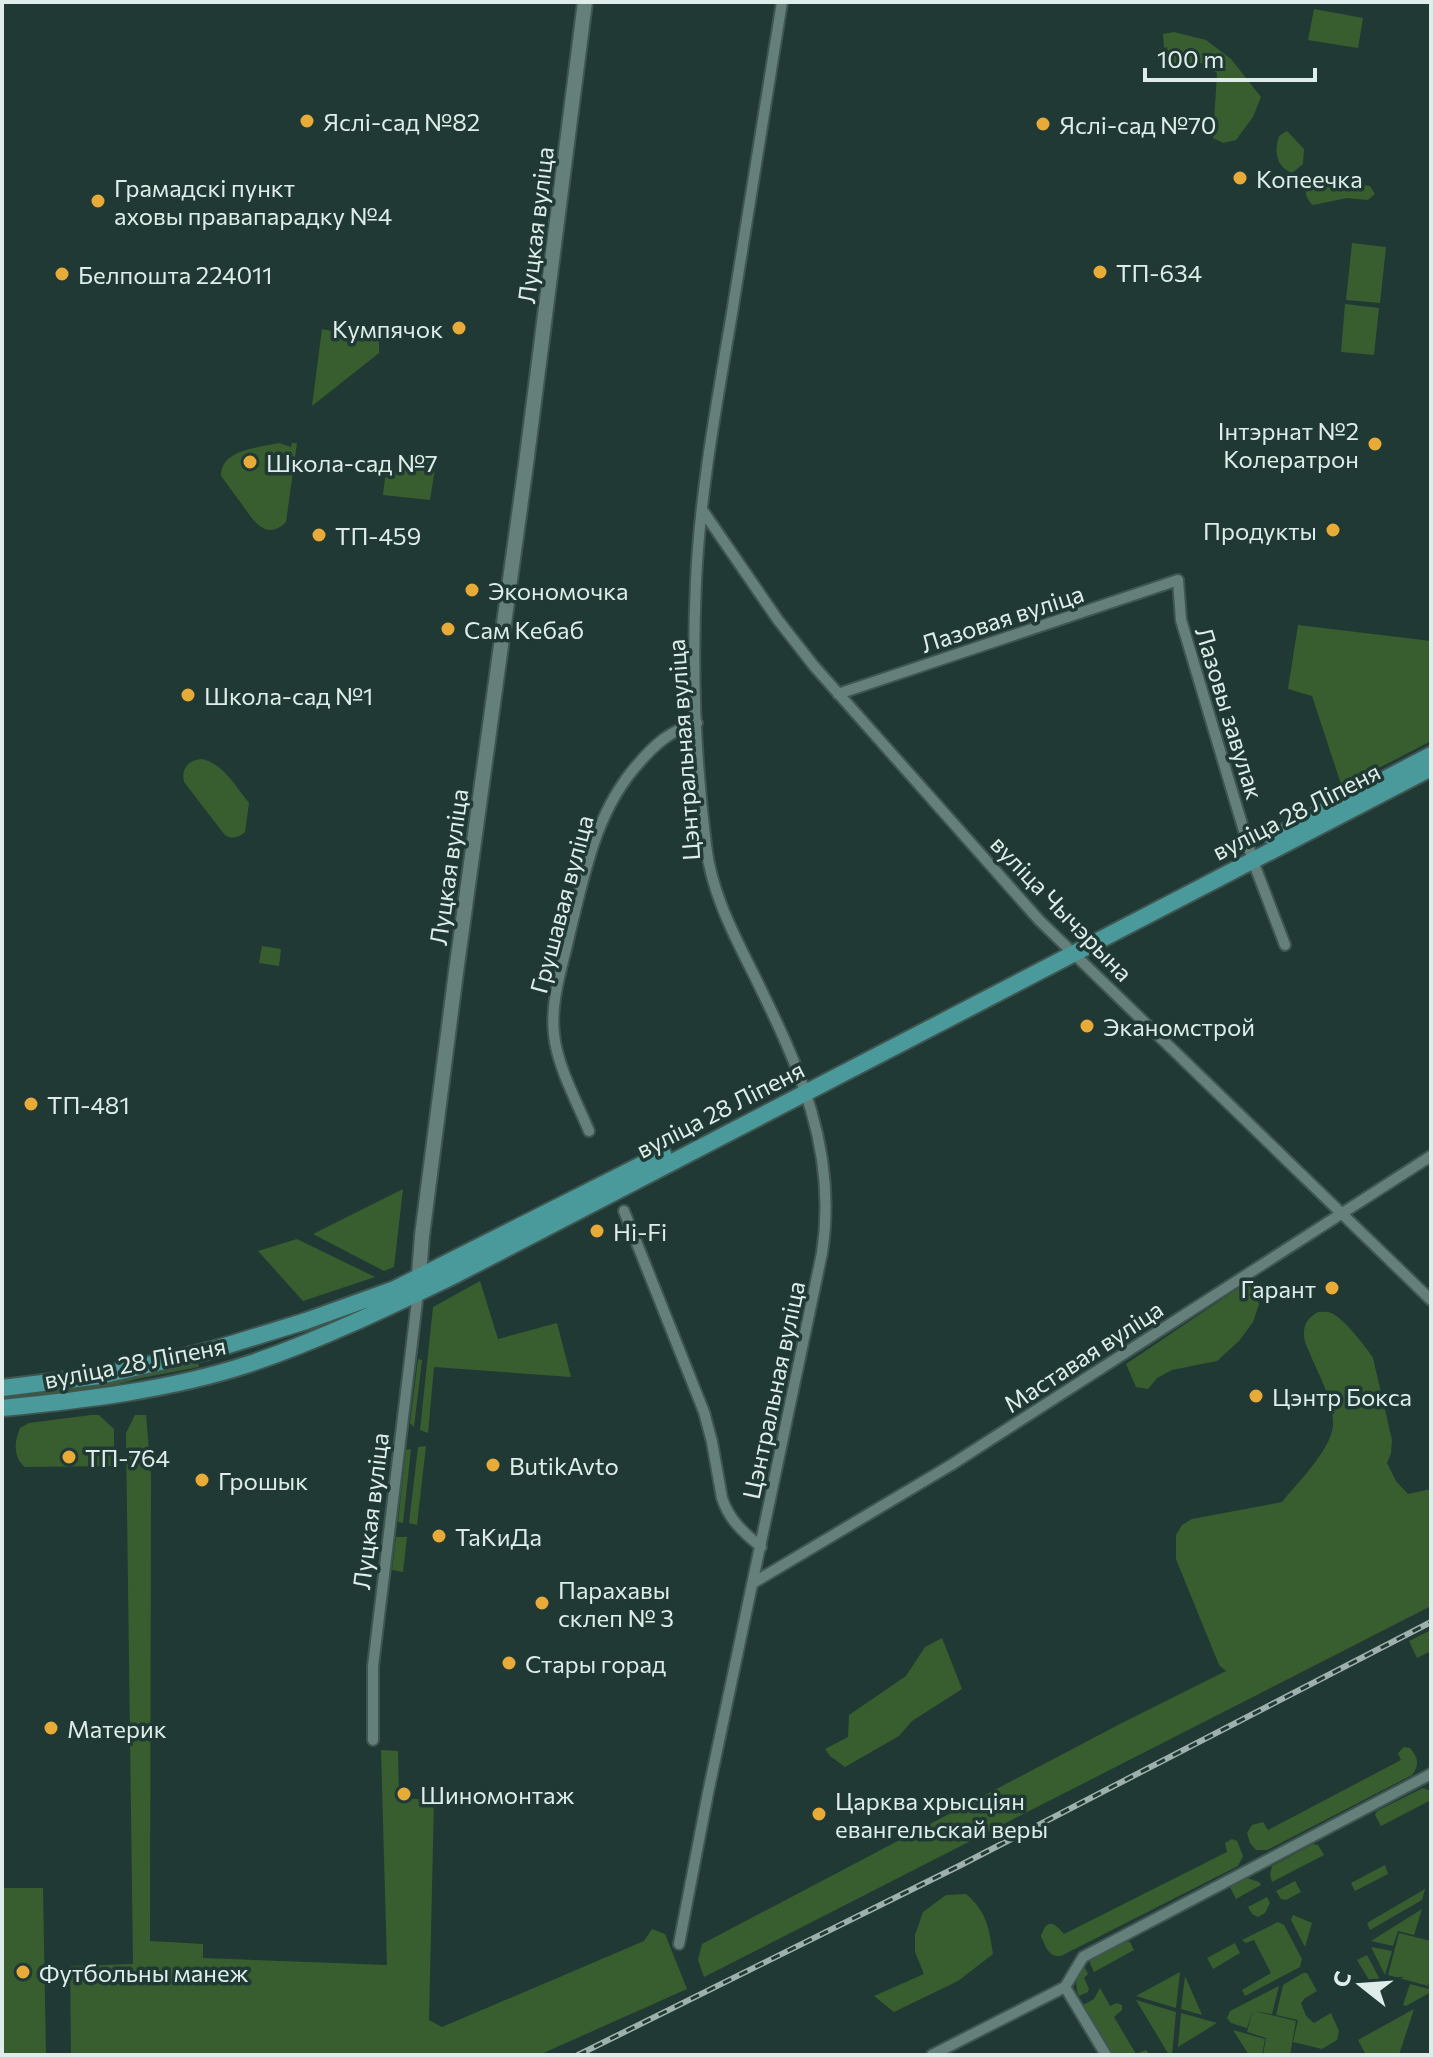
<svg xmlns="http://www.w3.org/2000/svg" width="1433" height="2057" font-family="Commissioner,sans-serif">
  <rect width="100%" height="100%" fill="#203934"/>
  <!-- green -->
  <path fill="#385e2f" d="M 1314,9 L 1363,18 L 1358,48 L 1308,40 Z
    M 1174,32 L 1206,40 L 1231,59 L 1261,97 L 1253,117 L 1236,140 L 1223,143 L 1213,138 L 1217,73 L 1201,63 L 1189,66 L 1168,61 L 1164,48 L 1163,34 Z
    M 1287,131 L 1304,149 L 1303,164 L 1292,173 C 1276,167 1274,152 1279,136 Z
    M 1318,178 L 1370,186 L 1375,194 L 1368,200 L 1347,198 L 1313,205 C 1306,199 1304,192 1307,182 Z
    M 1352,243 L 1386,247 L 1380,303 L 1346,300 Z
    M 1345,304 L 1379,308 L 1374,355 L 1341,352 Z
    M 322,329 L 379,340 L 379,353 L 312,406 Z
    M 279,443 L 291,447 L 292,443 L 297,443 L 286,522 C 265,543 252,518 241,503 C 234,494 228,485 221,476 C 221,449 258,448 279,443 Z
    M 421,453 L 437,455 L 430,500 L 383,495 L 385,478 Z
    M 1298,625 L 1431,641 L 1431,741 L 1342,787 L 1312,696 L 1288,689 Z
    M 202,759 C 224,764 235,786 249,803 L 245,832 C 239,838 231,840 224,834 L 184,782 C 181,769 188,760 202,759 Z
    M 262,946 L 281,949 L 279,966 L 259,963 Z
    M 403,1189 L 394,1267 L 384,1271 L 313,1234 Z
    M 297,1239 L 375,1277 L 303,1301 L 258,1251 Z
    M 480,1281 L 498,1339 L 557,1323 L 571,1377 L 434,1367 L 428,1433 L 420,1430 L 433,1307 Z
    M 1246,1283 L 1254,1287 L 1259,1304 L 1253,1322 L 1239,1341 L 1217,1361 L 1172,1370 L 1157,1378 L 1148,1389 L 1136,1387 L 1126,1364 Z
    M 1318,1312 C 1323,1312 1327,1311 1331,1313 C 1343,1317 1366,1347 1373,1358 L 1392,1440 L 1391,1453 L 1387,1463 L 1396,1481 L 1408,1494 L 1431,1489 L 1431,1606 L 704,1977 L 698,1960 L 702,1944 L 1118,1725 L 1226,1671 L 1219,1665 L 1176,1559 L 1176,1535 L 1182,1525 L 1192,1519 L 1282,1502 C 1298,1482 1331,1450 1333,1425 C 1334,1402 1319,1375 1310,1354 C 1307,1346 1303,1340 1304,1331 C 1305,1321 1310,1317 1318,1312 Z
    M 418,1359 L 422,1360 L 414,1427 L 410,1423 Z
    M 198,1363 L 199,1367 L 141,1378 L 104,1388 L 2,1401 L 2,1396 L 106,1381 Z
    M 91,1415 L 99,1415 L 114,1429 L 114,1466 L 25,1467 C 13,1457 14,1442 20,1428 L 29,1423 Z
    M 135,1415 L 146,1415 L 151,1475 L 150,1941 L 203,1944 L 203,1958 L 387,1965 L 381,1750 L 398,1751 L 399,1798 L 434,1800 L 429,2020 L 442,2027 L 644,1941 L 652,1929 L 665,1934 L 687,1989 L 539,2055 L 71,2055 L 70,1966 L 133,1964 L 126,1433 Z
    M 426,1446 L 417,1525 L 409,1523 L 418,1447 Z
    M 411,1449 L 403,1523 L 398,1522 L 406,1450 Z
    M 396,1537 L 407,1537 L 403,1572 L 392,1570 Z
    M 1431,1630 L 1431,1651 L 1417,1658 L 1409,1641 Z
    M 942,1638 L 962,1689 L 912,1721 L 899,1736 L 845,1767 L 830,1756 L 825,1749 L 848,1737 L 849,1715 L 906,1676 L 925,1647 Z
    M 1404,1747 L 1410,1748 C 1418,1758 1420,1764 1412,1775 L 1267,1850 L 1256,1850 L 1250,1843 L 1247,1833 L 1252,1825 L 1263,1822 L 1268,1830 L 1401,1760 L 1398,1753 Z
    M 1423,1788 L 1431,1791 L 1431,1800 L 1381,1826 L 1375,1815 L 1377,1811 Z
    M 1232,1839 L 1237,1841 L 1243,1856 L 1238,1866 L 1061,1956 C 1048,1957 1046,1947 1041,1936 C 1047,1917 1055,1923 1064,1934 L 1227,1852 L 1225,1843 Z
    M 1313,1844 L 1318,1845 L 1324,1855 L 1272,1882 L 1270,1875 L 1272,1866 Z
    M 1385,1865 L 1388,1874 L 1355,1891 L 1351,1883 Z
    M 1247,1878 L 1259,1882 L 1261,1885 L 1236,1899 L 1230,1887 Z
    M 1295,1881 L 1301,1892 L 1286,1900 L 1281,1899 L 1276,1891 Z
    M 2,1888 L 43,1888 L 46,2055 L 2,2055 Z
    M 1425,1889 L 1422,1900 L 1370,1930 L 1367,1923 Z
    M 966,1894 C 987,1912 989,1928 993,1954 L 958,1981 L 894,2012 L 874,1996 L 924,1974 L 915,1952 L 915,1935 L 923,1912 L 946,1895 Z
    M 1267,1897 L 1270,1903 L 1265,1913 L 1258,1917 L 1252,1914 L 1248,1907 Z
    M 1422,1909 L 1414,1935 L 1398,1931 L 1393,1946 L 1371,1941 Z
    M 1293,1915 L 1312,1923 L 1305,1947 L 1291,1920 Z
    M 1278,1922 L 1284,1925 L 1302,1959 L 1300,1967 L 1245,1996 L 1242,1990 L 1271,1973 L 1254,1940 L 1246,1943 L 1242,1940 Z
    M 1399,1933 L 1431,1941 L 1431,1975 L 1428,1986 L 1388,1975 Z
    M 1126,1941 L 1130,1942 L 1134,1950 L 1094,1972 L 1089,1961 Z
    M 1235,1943 L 1240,1953 L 1213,1969 L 1207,1958 Z
    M 1371,1947 L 1392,1951 L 1385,1975 Z
    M 1367,1955 L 1386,1991 L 1378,1995 L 1357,1960 Z
    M 1083,1964 L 1088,1974 L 1084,1978 L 1089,1989 L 1088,1992 L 1079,1996 C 1074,1984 1076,1975 1083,1964 Z
    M 1180,1972 L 1176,2008 L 1136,1996 Z
    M 1303,1973 L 1307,1973 L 1317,1991 L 1305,1998 L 1301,2003 L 1306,2016 L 1314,2023 L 1331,2013 L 1339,2031 L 1337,2040 L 1322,2049 L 1293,2042 L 1298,2020 L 1276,2015 L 1283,1985 Z
    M 1185,1976 L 1202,2015 L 1181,2009 Z
    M 1431,1982 L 1431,1992 L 1406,2006 L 1403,2005 L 1410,1984 L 1429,1989 Z
    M 1279,1986 L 1272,2014 L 1254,2011 L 1296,2021 L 1290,2055 L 1263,2055 L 1266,2038 L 1247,2032 L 1253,2010 L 1247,2028 L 1231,2023 L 1227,2018 L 1230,2011 Z
    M 1100,1988 L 1110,2006 L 1117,2003 L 1122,2005 L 1122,2010 L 1114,2017 L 1136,2054 L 1146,2050 L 1150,2055 L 1112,2055 L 1083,2005 L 1094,1999 Z
    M 1136,2000 L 1176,2012 L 1172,2055 L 1169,2055 Z
    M 1414,2009 L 1399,2055 L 1366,2055 L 1358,2040 Z
    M 1181,2013 L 1217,2023 L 1178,2047 Z
    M 1233,2030 L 1265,2039 L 1262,2055 L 1249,2055 Z"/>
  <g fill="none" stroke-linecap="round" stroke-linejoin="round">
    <!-- minor casing -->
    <g stroke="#3f5551" stroke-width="14">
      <path id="minor" d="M 703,511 L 778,620 L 814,666 L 1039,920 L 1431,1300
        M 838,694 L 1178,580 L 1181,620 L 1253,861 L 1285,945
        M 589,1131 C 577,1102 557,1066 554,1034 C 550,1000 563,965 570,932 C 585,872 596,811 638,764 C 655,744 671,730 697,723
        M 624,1211 L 704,1412 L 712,1442 L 722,1498 C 729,1520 744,1533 761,1547
        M 753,1583 L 951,1465 L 1431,1156
        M 373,1740 L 373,1666 L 418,1293
        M 679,1944 L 708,1793 L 822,1253 C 838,1150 799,1067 755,977 C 734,935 711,892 706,845 C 695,758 692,668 696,581 C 700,492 717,402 732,313 C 749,210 765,106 782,2
        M 1065,1987 L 1083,1957 L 1431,1774
        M 1065,1987 L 1106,2055
        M 932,2055 L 1065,1987"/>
    </g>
    <!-- secondary casing -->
    <g stroke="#3f5551" stroke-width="18">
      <path id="secondary" d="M 418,1287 L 422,1236 L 456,972 L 526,464 L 585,2"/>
    </g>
    <!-- primary casing -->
    <g stroke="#3f5551" stroke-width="20">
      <path id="primary" d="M 1273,838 L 1431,755
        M 2,1388 L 100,1376 L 212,1350 L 306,1321 L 395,1289 L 663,1154
        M 2,1408 C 84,1400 170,1390 249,1364 C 320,1340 389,1307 457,1274 L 1431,768"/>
    </g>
    <!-- minor -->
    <use href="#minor" stroke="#65807a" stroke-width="10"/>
    <!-- secondary -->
    <use href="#secondary" stroke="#65807a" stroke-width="14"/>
    <!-- primary -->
    <use href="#primary" stroke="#4a9a9b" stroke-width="16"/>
    <!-- rail casing -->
    <g stroke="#9db0ab" stroke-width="6">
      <path id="rail" d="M 578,2055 L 959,1866 L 1431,1622"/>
    </g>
    <!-- rail -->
    <use href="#rail" stroke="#203934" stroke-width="3" stroke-dasharray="9" stroke-linecap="butt"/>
  </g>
  <!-- markers -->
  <g fill="#e9ab38" stroke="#203934" stroke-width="3">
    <circle cx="307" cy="121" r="8"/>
    <circle cx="1043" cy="124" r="8"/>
    <circle cx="1240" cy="178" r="8"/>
    <circle cx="98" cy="201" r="8"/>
    <circle cx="1100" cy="272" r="8"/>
    <circle cx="62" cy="274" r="8"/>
    <circle cx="459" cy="328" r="8"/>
    <circle cx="1375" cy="444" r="8"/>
    <circle cx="250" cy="462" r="8"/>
    <circle cx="1333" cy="530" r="8"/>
    <circle cx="319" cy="535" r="8"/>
    <circle cx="472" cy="590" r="8"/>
    <circle cx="448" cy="629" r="8"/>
    <circle cx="188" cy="695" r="8"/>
    <circle cx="1087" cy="1026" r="8"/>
    <circle cx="31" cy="1104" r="8"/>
    <circle cx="597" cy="1231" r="8"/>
    <circle cx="1332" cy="1288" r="8"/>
    <circle cx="1256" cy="1396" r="8"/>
    <circle cx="69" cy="1457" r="8"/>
    <circle cx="493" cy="1465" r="8"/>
    <circle cx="202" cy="1480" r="8"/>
    <circle cx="439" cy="1536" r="8"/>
    <circle cx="542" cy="1603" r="8"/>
    <circle cx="509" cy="1663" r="8"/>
    <circle cx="51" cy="1728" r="8"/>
    <circle cx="404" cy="1794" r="8"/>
    <circle cx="819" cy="1814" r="8"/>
    <circle cx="23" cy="1972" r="8"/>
  </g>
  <g text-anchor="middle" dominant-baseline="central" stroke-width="7" stroke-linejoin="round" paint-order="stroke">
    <!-- poi labels -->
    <g font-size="24" fill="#deede9" stroke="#203934" text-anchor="start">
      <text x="323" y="121">Яслі-сад №82</text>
      <text x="1059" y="124">Яслі-сад №70</text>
      <text x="1256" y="178">Копеечка</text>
      <text x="114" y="187">Грамадскі пункт<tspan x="114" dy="28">аховы правапарадку №4</tspan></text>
      <text x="1116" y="272">ТП-634</text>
      <text x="78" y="274">Белпошта 224011</text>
      <text x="443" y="328" text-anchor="end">Кумпячок</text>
      <text x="1359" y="430" text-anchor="end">Інтэрнат №2<tspan x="1359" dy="28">Колератрон</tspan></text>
      <text x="266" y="462">Школа-сад №7</text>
      <text x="1317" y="530" text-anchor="end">Продукты</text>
      <text x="335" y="535">ТП-459</text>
      <text x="488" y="590">Экономочка</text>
      <text x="464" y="629">Сам Кебаб</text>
      <text x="204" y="695">Школа-сад №1</text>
      <text x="1103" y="1026">Эканомстрой</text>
      <text x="47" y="1104">ТП-481</text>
      <text x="613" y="1231">Hi-Fi</text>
      <text x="1316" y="1288" text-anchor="end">Гарант</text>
      <text x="1272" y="1396">Цэнтр Бокса</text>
      <text x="85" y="1457">ТП-764</text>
      <text x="509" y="1465">ButikAvto</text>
      <text x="218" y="1480">Грошык</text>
      <text x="455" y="1536">ТаКиДа</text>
      <text x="558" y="1589">Парахавы<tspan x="558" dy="28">склеп № 3</tspan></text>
      <text x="525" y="1663">Стары горад</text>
      <text x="67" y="1728">Материк</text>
      <text x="420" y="1794">Шиномонтаж</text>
      <text x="835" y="1800">Царква хрысціян<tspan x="835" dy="28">евангельскай веры</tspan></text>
      <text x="39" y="1972">Футбольны манеж</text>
    </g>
    <!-- street labels -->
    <g font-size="24" fill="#deede9" stroke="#203934">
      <text transform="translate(535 225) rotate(-83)">Луцкая вуліца</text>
      <text transform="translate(1002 618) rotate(-18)">Лазовая вуліца</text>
      <text transform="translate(1230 713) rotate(73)">Лазовы завулак</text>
      <text transform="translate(683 750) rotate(-94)">Цэнтральная вуліца</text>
      <text transform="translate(1296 811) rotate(-27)">вуліца 28 Ліпеня</text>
      <text transform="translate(448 867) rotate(-82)">Луцкая вуліца</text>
      <text transform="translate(561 904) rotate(-75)">Грушавая вуліца</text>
      <text transform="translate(1062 908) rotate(46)">вуліца Чычэрына</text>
      <text transform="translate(720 1109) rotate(-27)">вуліца 28 Ліпеня</text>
      <text transform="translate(1083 1356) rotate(-33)">Маставая вуліца</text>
      <text transform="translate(135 1362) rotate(-11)">вуліца 28 Ліпеня</text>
      <text transform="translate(773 1390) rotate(-78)">Цэнтральная вуліца</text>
      <text transform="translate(370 1511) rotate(-83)">Луцкая вуліца</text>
    </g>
  </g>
  <!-- border -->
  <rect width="1433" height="2057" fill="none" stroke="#deede9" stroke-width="8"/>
  <!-- north arrow -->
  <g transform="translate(1361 1985) rotate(287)" stroke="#203934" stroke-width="6" paint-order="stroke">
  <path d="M0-6L14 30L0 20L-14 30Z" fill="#deede9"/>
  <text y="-12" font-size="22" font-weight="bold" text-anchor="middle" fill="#deede9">С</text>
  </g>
  <!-- scale -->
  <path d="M1145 68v12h170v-12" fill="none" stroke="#deede9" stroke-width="4"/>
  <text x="1157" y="68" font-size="24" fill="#deede9" stroke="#203934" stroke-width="6" paint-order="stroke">100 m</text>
</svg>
